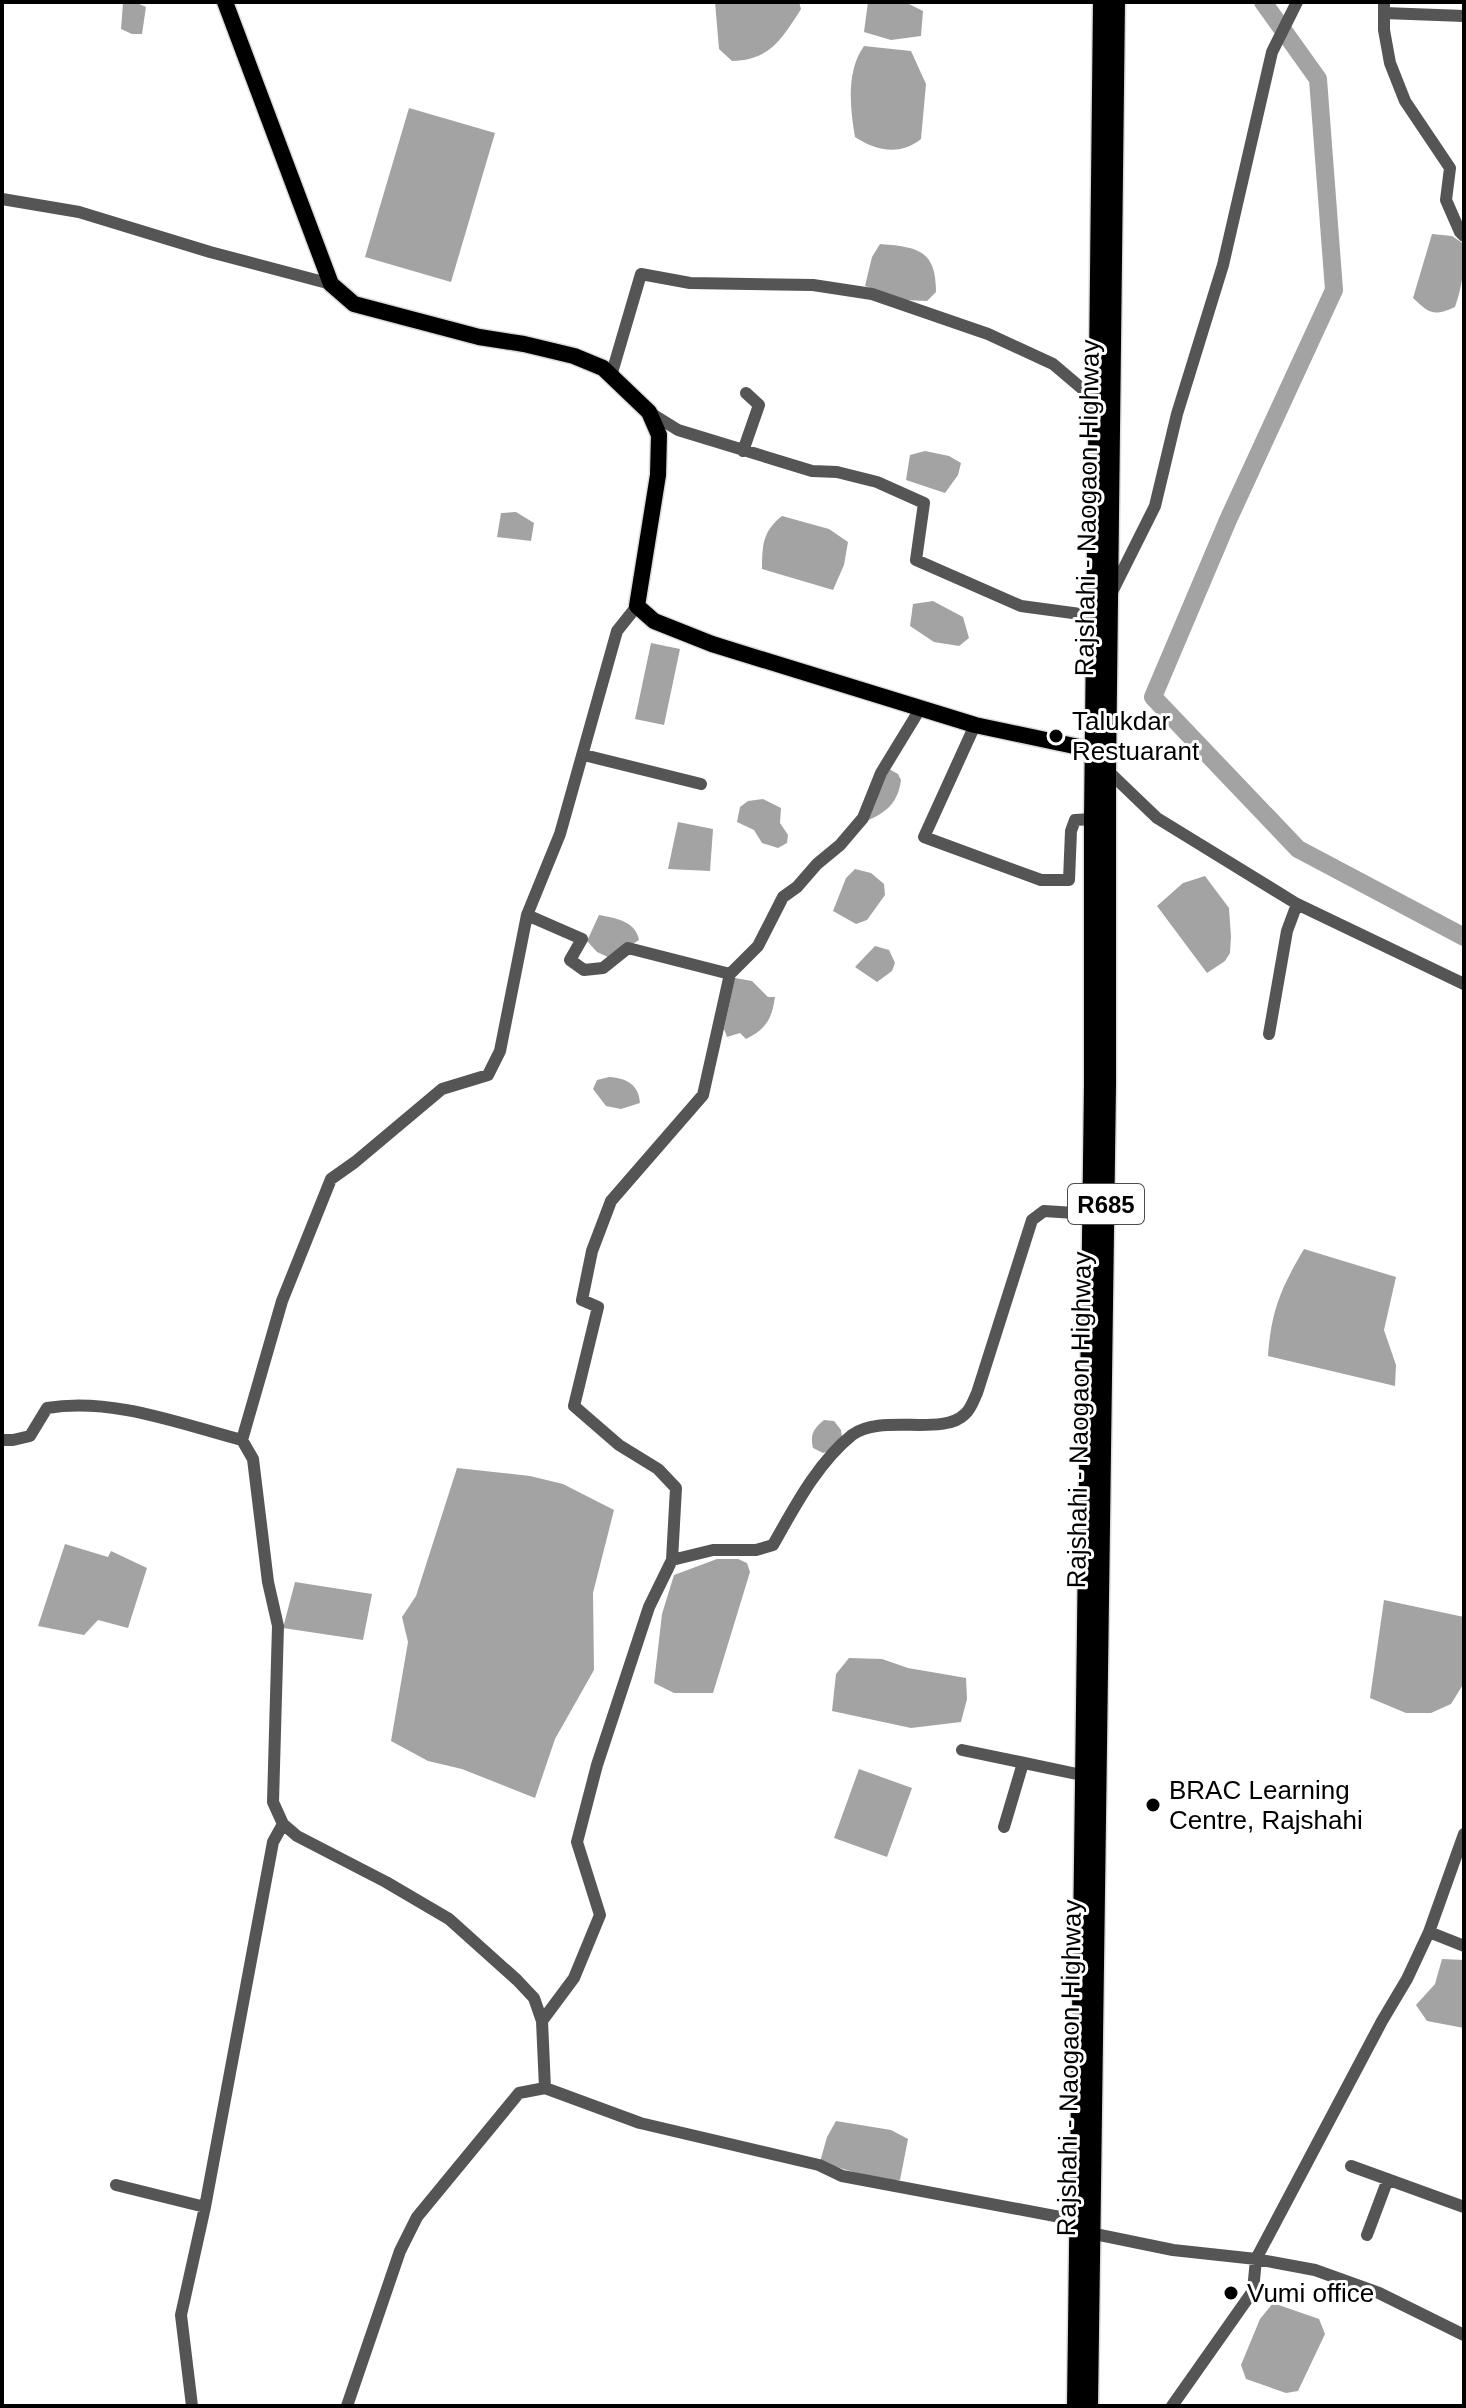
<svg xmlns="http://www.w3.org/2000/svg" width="1466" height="2408" font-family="Arial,sans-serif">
  <rect width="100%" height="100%" fill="#fff"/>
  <!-- water -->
  <path fill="#a3a3a3" d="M 715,2 L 799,2 L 801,9 C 782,39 770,60 732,61 L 719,49 Z
    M 868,2 L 905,2 L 923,11 L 921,36 L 891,40 L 864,32 Z
    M 123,3 L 137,3 L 146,7 L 142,34 L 132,34 L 121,29 Z
    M 864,46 L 911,51 L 926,84 L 921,139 C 900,156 876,151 855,137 C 850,108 846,71 864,46 Z
    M 409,108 L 495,133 L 451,282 L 365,257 Z
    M 1432,234 L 1452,236 L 1464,244 C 1464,267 1463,285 1455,307 C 1433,317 1429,313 1413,298 Z
    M 880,244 C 918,247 936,250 936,292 L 927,301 L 905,300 L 865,286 L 872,257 Z
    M 925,451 L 949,456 L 961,463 L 958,475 L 945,493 L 906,480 L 910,455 Z
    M 516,512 L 534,523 L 531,541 L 497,537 L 501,513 Z
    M 782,516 L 829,529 L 848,542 L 844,565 L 833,590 L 762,569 C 762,545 763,531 782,516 Z
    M 933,601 L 963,617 L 969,638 L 959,646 L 934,642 L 910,626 L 913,604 Z
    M 651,643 L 680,649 L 664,725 L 635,719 Z
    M 889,769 L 898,774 L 901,780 C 898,803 886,813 866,821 Z
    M 763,799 L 781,808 L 780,823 L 788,835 L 787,843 L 778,848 L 762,843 L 754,830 L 737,822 L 740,807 L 748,801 Z
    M 678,822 L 713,829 L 710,871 L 668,869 Z
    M 855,869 L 871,873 L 884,884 L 885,895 L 867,920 L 856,924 L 833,911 L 846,878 Z
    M 1205,876 L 1229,908 L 1231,937 L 1230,953 L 1225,961 L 1207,973 L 1157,906 L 1183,883 Z
    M 599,915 C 615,918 636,921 639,940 L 610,958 L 597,952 L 587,941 Z
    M 875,946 L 889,950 L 895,963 L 892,971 L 877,982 L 855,967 Z
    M 735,978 L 752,981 L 768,997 L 775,997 C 772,1019 766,1029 746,1039 L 740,1033 L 727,1037 L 724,1029 Z
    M 609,1077 C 627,1078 639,1085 640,1103 L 621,1109 L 606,1106 L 593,1089 L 597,1080 Z
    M 1304,1249 L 1396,1277 L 1384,1330 L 1396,1365 L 1395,1386 L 1268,1356 C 1271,1311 1281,1288 1304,1249 Z
    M 824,1420 L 834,1421 L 841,1430 L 842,1437 L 831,1450 L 823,1453 L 813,1448 C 810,1435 813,1429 824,1420 Z
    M 457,1468 L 530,1476 L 563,1484 L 614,1510 L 593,1593 L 594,1670 L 555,1739 L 535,1798 L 462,1769 L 428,1761 L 391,1741 L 408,1642 L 402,1617 L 416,1596 Z
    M 65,1544 L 108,1557 L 111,1551 L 147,1568 L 128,1628 L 98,1620 L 84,1635 L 38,1626 Z
    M 717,1559 L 738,1559 L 747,1563 L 750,1572 L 713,1693 L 674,1693 L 654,1683 L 662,1614 L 674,1575 Z
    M 295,1582 L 372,1594 L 363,1640 L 283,1628 Z
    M 1384,1600 L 1464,1617 L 1464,1683 L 1451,1704 L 1431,1713 L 1406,1713 L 1370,1698 Z
    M 849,1658 L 882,1659 L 908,1668 L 966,1678 L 967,1699 L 961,1722 L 911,1728 L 832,1711 L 836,1674 Z
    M 859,1769 L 912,1788 L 887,1857 L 834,1838 Z
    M 1442,1959 L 1464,1960 L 1464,2028 L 1427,2021 L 1416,2005 L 1435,1984 Z
    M 836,2121 L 891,2130 L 908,2139 L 900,2180 L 883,2181 L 820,2162 L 827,2137 Z
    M 1273,2303 L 1319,2319 L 1325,2334 L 1298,2391 L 1286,2393 L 1246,2379 L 1241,2365 L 1260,2319 Z"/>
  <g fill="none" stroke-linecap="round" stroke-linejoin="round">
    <!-- river -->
    <path stroke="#a3a3a3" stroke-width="18" d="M 1263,2 L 1318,79 L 1334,290 L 1228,520 L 1153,697 L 1298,849 L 1464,937"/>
    <!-- major casing -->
    <g stroke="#dbdbdb" stroke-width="19">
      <path id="major" d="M 225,2 L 331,284 L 354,304 L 479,337 L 524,344 L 574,356 L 603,368 L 649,412 L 659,435 L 658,475 L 637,606 L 654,621 L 712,644 L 975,725 L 1093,750
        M 1075,2406 L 1092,1084 L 1092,819 L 1101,2
        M 1090,2406 L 1108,1084 L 1108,771 L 1117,2"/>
    </g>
    <!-- minor -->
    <path stroke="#555" stroke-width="12" d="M 1384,2 L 1384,30 L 1390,63 L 1405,101 L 1450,168 L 1446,200 L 1460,232 L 1464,236
      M 1384,13 L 1464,16
      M 2,199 L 79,212 L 210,252 L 331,284
      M 611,376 L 641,274 L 690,283 L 813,285 L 872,294 L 988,334 L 1053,364 L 1099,403
      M 649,412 L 678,430 L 812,471 L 837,472 L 877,482 L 924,503 L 916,560 L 1021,606 L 1095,616
      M 743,451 L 759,405 L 746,393
      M 1112,592 L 1155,506 L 1177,414 L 1223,265 L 1272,52 L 1297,2
      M 975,725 L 924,837 L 1041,880 L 1069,880 L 1071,831 L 1075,820 L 1092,819
      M 584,755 L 701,784
      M 1108,771 L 1157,818 L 1297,904 L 1464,984
      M 527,915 L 582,939 L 570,960 L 584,970 L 603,968 L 628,948 L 730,974
      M 1269,1034 L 1287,931 L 1297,904
      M 2,1440 L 13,1440 L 30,1436 L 47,1408 C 112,1397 181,1424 242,1440
      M 672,1560 L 676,1488 L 658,1469 L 619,1445 L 574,1406 L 598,1307 L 582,1300 L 592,1251 L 611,1201 L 703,1095 L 730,974 L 758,946 L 783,897 L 797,887 L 817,864 L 840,845 L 863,818 L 881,773 L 920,709
      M 962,1750 L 1082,1775
      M 1004,1827 L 1023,1763
      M 1429,1932 L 1464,1946
      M 542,2021 L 574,1978 L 600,1915 L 577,1842 L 597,1765 L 649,1607 L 672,1560 L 713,1550 L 756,1550 L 773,1545 C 794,1508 818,1462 852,1435 C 881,1413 943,1437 965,1414 C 971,1409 974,1399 977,1393 L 1032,1220 L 1044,1211 L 1090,1214
      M 545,2088 L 542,2021 L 534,1998 L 517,1980 L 449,1919 L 386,1882 L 297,1836 L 283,1824 L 273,1802 L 278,1626 L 268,1582 L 253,1459 L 242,1440 L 282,1301 L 331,1179 L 355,1162 L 442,1089 L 488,1075 L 500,1051 L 527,915 L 560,834 L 617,631 L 637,606
      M 1351,2166 L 1464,2207
      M 116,2185 L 205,2207
      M 1090,2233 L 1173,2250 L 1256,2259 L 1315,2270 L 1379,2293 L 1464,2335
      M 1367,2235 L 1388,2179
      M 192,2406 L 181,2315 L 205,2207 L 273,1842 L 283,1824
      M 347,2406 L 400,2251 L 417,2217 L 519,2093 L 545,2088 L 640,2123 L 819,2165 L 842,2176 L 1076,2220
      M 1172,2406 L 1253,2291 L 1256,2259 L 1382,2021 L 1407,1979 L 1429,1932 L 1464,1834"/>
    <!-- major -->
    <use href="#major" stroke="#000" stroke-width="16"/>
  </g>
  <!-- markers -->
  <g fill="#000" stroke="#fff" stroke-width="3">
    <circle cx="1056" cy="736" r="8"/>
    <circle cx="1153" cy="1805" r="8"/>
    <circle cx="1231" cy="2293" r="8"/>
  </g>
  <g text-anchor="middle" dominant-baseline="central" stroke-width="6" stroke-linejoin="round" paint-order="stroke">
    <!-- shield labels -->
    <rect fill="#fff" stroke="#4c4c4c" stroke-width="2" x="1068" y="1184" width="76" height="40" rx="6"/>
    <g font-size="24" font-weight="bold" fill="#000">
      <text x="1106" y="1204">R685</text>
    </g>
    <!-- street labels -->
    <g font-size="26" fill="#000" stroke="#fff">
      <text transform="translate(1087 508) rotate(-89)">Rajshahi - Naogaon Highway</text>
      <text transform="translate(1079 1420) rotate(-89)">Rajshahi - Naogaon Highway</text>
      <text transform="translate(1069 2068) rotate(-89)">Rajshahi - Naogaon Highway</text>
    </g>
    <!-- poi labels -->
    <g font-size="26" fill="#000" stroke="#fff" text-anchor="start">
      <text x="1072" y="721">Talukdar<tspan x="1072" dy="30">Restuarant</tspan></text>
      <text x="1169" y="1790">BRAC Learning<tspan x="1169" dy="30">Centre, Rajshahi</tspan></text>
      <text x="1247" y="2293">Vumi office</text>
    </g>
  </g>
  <!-- border -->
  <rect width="1466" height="2408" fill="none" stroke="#000000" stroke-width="8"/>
</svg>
